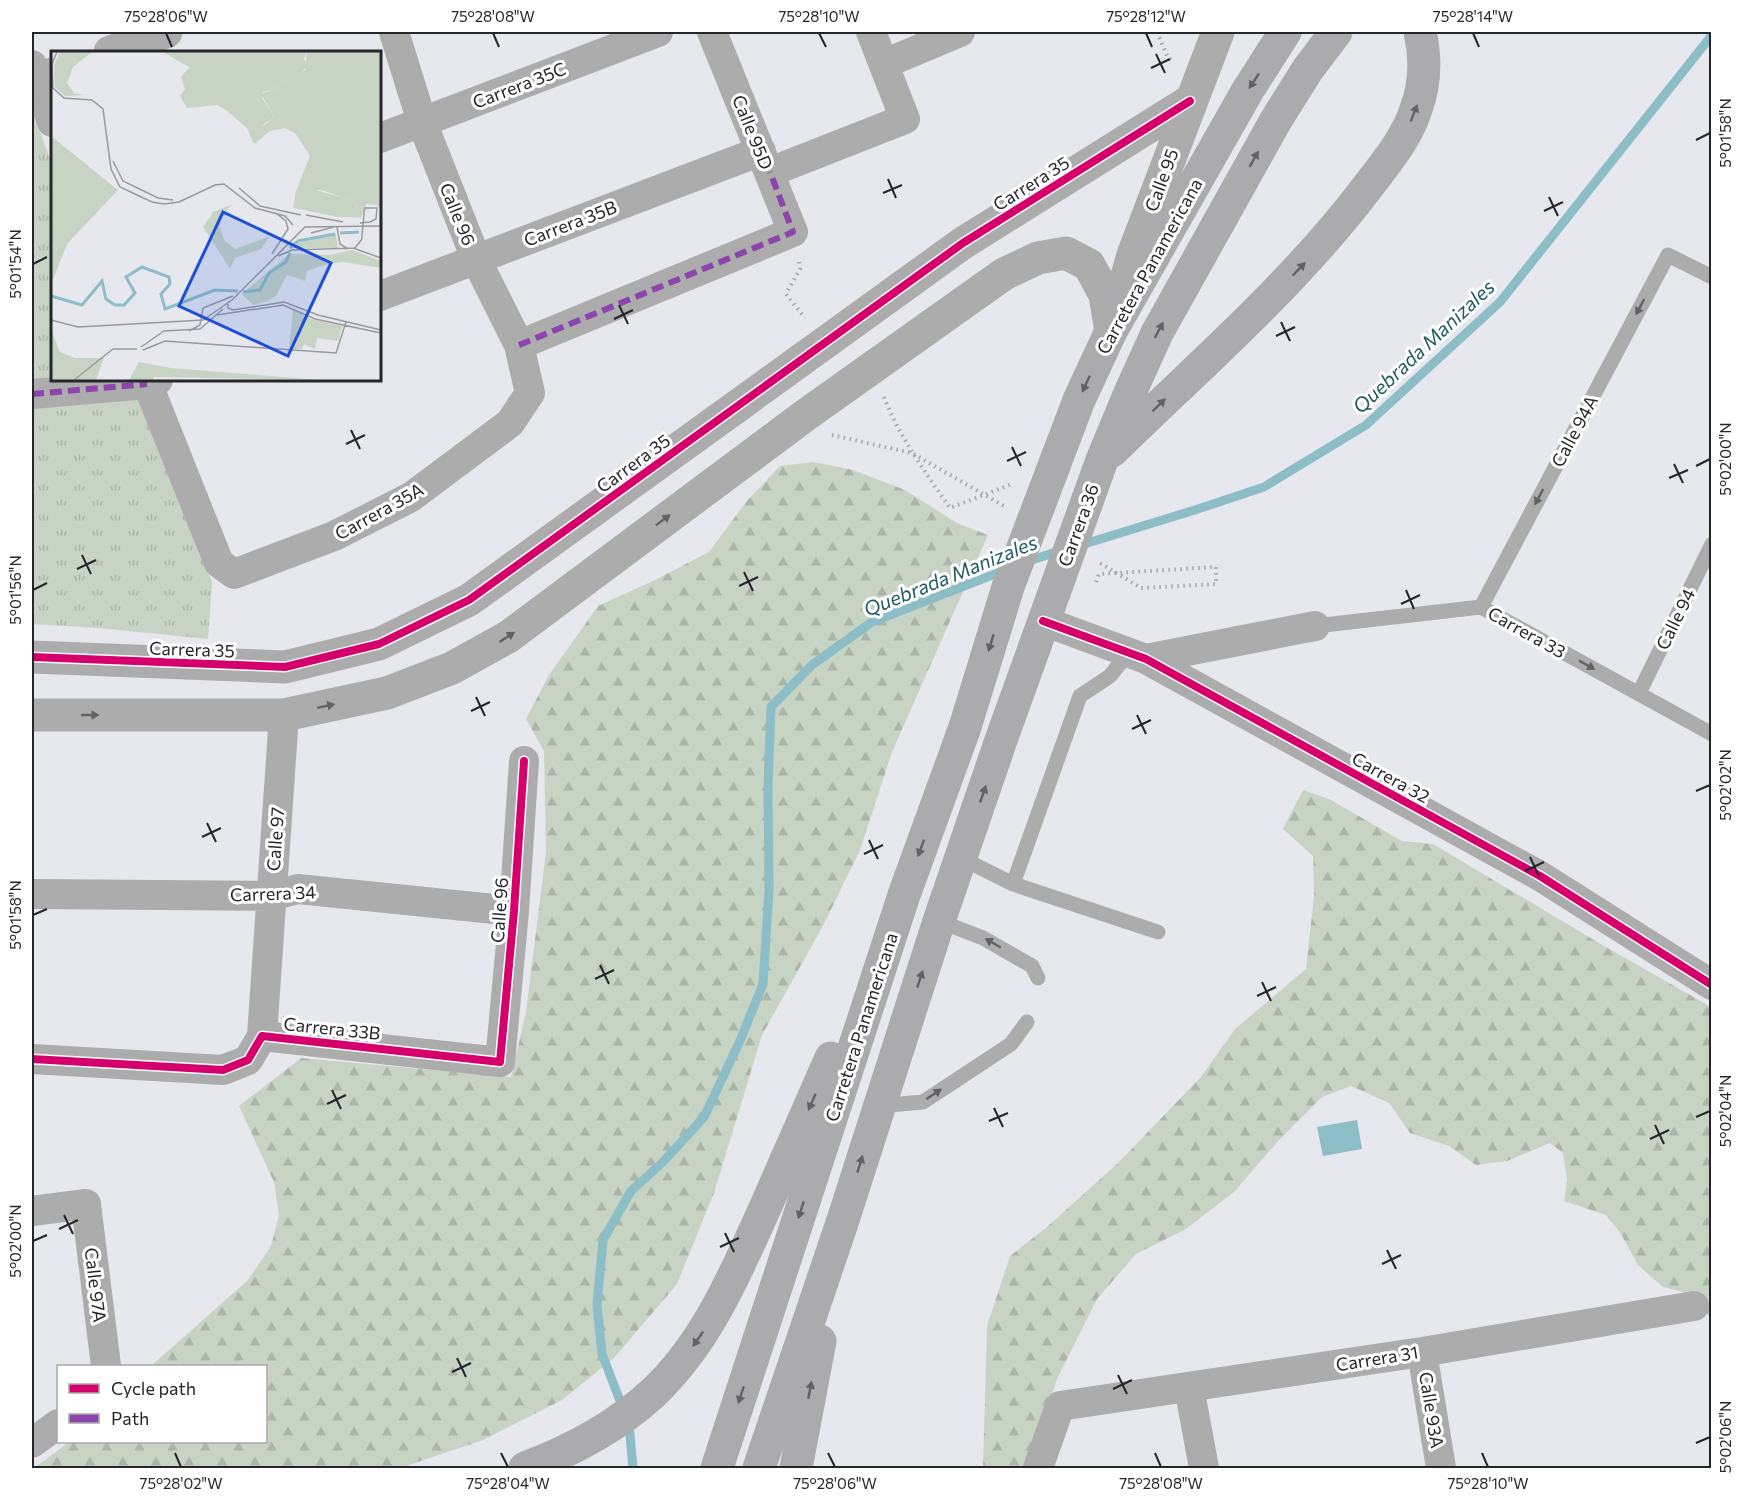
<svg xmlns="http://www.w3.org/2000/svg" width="1743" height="1500" font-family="Commissioner,sans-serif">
  <defs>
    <pattern id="grass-tufts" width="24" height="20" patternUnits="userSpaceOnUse" patternTransform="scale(1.5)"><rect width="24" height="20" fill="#c7d4c4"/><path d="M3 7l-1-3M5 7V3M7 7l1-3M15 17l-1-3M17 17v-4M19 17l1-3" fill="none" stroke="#abb6a9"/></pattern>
    <pattern id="forest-firs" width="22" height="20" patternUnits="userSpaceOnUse" patternTransform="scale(1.5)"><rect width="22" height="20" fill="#c7d4c4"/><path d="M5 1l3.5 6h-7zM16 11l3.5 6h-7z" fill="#abb6a9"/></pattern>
  </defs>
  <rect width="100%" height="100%" fill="#e7e8ee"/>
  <!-- grass -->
  <path fill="url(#grass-tufts)" d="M 32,109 L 52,165 L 52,380 L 132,380 L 212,582 L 208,639 L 98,628 L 32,624 Z"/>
  <!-- forest -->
  <path fill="url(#forest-firs)" d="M 813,462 L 853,470 L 905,490 L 957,523 L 988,535 L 892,752 L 860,850 L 824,924 L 762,1035 L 714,1193 L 677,1284 L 614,1358 L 562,1400 L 483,1440 L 400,1468 L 34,1468 L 69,1442 L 266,1442 L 266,1366 L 151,1366 L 248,1280 L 271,1246 L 279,1215 L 274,1182 L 239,1106 L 301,1058 L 511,1077 L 526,1012 L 546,852 L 544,751 L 526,719 L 549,675 L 598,606 L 655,580 L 709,552 L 746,502 L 780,466 Z
    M 1303,790 L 1329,799 L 1402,841 L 1433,844 L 1599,943 L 1711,1007 L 1711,1319 L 1694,1295 L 1663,1287 L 1638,1265 L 1621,1234 L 1606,1215 L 1564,1201 L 1567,1179 L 1563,1153 L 1550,1143 L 1507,1161 L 1476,1165 L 1449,1146 L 1410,1133 L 1389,1103 L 1351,1086 L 1322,1097 L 1279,1140 L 1234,1192 L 1186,1229 L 1136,1254 L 1097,1299 L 1057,1379 L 1027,1468 L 983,1468 L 987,1326 L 1010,1256 L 1048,1226 L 1118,1163 L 1201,1077 L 1235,1029 L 1306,969 L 1314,896 L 1313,856 L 1283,829 Z"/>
  <!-- water -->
  <path fill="#8dbdc6" d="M 1357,1120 L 1362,1149 L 1323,1156 L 1317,1127 Z"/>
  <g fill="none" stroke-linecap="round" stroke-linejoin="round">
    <!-- stream -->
    <path stroke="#8dbdc6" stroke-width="9" d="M 1081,545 L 1195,510 L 1264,487 L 1366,425 L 1500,302 L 1712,35
      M 1026,562 L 1062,550
      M 633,1468 L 629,1424 L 602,1354 L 597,1305 L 603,1240 L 631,1191 L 663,1162 L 704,1117 L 739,1043 L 763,984 L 769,890 L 768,786 L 771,707 L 812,665 L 872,622 L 1005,570"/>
    <!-- path -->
    <path stroke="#a6a6a8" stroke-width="4" stroke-dasharray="1.5 4.5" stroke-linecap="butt" d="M 1157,32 L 1168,58 L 1172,60
      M 799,262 L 800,269 L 786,294 L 805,318
      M 884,397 C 900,438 926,473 950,508 L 1012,484
      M 832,435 L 912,453 L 1004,506
      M 1096,582 L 1099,574 L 1216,567 L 1216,584 L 1141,588 L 1100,563"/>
    <!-- lane -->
    <path stroke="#adacad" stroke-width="15" d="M 1481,607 L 1668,255 L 1712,277
      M 1315,626 L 1481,607 L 1712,734
      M 1639,693 L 1712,544
      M 961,858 L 1013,884 L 1080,696 L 1110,676 L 1129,652
      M 1013,884 L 1158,932
      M 939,921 L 983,938 L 1032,966 L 1038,978
      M 878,1106 L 923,1102 L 1011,1044 L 1027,1022"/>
    <!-- street -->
    <path stroke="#adacad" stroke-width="30" d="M 884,64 L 960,32
      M 32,65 L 52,122
      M 380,138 L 658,32
      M 770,172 L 905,119 L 871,32
      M 380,296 L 761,151
      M 519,345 L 793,232 L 712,32
      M 146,380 L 219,563 L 234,574 L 334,536 L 411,497 L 510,423 L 530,393 L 519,345 L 476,259 L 422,122 L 394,32
      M 32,394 L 147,384 L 158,380
      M 1043,621 L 1146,659 L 1540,876 L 1712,985
      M 1146,659 L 1315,626
      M 32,894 L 271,896 L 298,889 L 514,911
      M 262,1036 L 284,715
      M 32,1059 L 223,1070 L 248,1060 L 262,1036 L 500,1062 L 514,911 L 524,761
      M 32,1211 L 86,1204 L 106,1366
      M 1422,1352 L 1441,1468
      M 1189,1387 L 1204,1468
      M 32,1443 L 58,1424
      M 1038,1468 L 1060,1406 L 1422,1352 L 1694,1306"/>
    <!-- secondary -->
    <path stroke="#acacad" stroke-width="33" d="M 110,52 L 166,32
      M 32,82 L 52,74
      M 1119,303 L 1133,255 L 1218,32
      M 32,657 L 285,667 L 379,644 L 469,600 L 963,243 L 1190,101
      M 32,715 L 284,715 L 387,693 L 452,668 L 508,637 L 807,414 L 1004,274 L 1038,258 L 1066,253 L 1089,265 L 1105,295 L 1111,331"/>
    <!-- highway -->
    <path stroke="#ababad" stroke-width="33" d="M 1112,451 C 1199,366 1292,286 1366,189 C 1384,165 1405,141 1415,112 C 1425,86 1426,58 1420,32
      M 525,1468 C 571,1451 616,1427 653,1393 C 707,1342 735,1274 765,1208 C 787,1158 809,1108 831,1058
      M 717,1468 L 904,895 L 965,727 L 1008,587 L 1079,400 L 1111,331 L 1248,90 L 1285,32
      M 759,1468 L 843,1220 L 939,921 L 1001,740 L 1102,460 L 1129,395 L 1157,333 L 1276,120 L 1308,69 L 1336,32
      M 796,1468 L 820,1341"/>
    <!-- quiet -->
    <path stroke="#8e44ad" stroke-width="6" stroke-dasharray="12 6" stroke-linecap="butt" d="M 519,345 L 793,232 L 770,172
      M 32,394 L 147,384"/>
    <!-- cycleway casing -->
    <g stroke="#fff" stroke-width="11">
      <path id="cycleway" d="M 1043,621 L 1146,659 L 1540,876 L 1712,985
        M 32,657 L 285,667 L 379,644 L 469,600 L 963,243 L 1190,101
        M 32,1059 L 223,1070 L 248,1060 L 262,1036 L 500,1062 L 514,911 L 524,761"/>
    </g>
    <!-- cycleway -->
    <use href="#cycleway" stroke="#d6006c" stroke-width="8"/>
  </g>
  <!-- one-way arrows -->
  <defs><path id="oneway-solid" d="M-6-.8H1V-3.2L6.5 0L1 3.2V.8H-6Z" transform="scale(1.5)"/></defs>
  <g fill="#616265">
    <use href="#oneway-solid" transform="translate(1254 81) rotate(123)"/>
    <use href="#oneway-solid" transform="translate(1414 113) rotate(-69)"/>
    <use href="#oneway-solid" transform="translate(1254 159) rotate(-61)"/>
    <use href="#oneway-solid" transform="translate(1299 269) rotate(-46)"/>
    <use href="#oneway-solid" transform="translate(1159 330) rotate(-62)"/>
    <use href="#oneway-solid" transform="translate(1086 384) rotate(115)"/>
    <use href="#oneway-solid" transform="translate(1159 405) rotate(-44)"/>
    <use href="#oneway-solid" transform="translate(991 643) rotate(107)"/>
    <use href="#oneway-solid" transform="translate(983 794) rotate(-71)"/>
    <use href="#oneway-solid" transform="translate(921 848) rotate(110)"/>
    <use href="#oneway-solid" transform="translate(920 979) rotate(-72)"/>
    <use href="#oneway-solid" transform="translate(812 1102) rotate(114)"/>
    <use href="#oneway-solid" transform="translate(860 1164) rotate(-73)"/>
    <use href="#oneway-solid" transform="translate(801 1210) rotate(108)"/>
    <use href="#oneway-solid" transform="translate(698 1339) rotate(125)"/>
    <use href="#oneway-solid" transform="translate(810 1390) rotate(-79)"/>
    <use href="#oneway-solid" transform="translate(741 1395) rotate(108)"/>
  </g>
  <g fill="#626265">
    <use href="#oneway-solid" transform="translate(1640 307) rotate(118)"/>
    <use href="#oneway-solid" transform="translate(1539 497) rotate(118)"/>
    <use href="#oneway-solid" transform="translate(663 520) rotate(-37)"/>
    <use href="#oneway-solid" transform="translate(507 637) rotate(-33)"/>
    <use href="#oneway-solid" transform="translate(1587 665) rotate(29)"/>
    <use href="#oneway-solid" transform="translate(326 706) rotate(-12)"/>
    <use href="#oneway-solid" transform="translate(90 715)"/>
    <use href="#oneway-solid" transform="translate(993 943) rotate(-150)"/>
    <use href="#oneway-solid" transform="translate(934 1094) rotate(-34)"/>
  </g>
  <!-- ticks -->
  <path fill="none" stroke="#25262a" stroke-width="2" d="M 166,33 L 172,47M 493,33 L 499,47M 819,33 L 826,47M 1146,33 L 1152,47M 1473,33 L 1479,47M 1156,54 L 1165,73M 1151,68 L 1170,59M 1696,140 L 1710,133M 888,179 L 896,198M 883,193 L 902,185M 1549,197 L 1558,216M 1544,211 L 1563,202M 33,264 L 47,257M 619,305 L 628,324M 614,319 L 633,310M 1281,322 L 1290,341M 1276,336 L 1295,327M 351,430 L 360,449M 346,444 L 365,435M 1012,447 L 1021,466M 1007,461 L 1026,452M 1674,464 L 1683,483M 1696,466 L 1710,459M 1669,478 L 1688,470M 82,555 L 91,574M 77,569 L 96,560M 744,572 L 753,591M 739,586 L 758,577M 33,590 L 47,583M 1406,590 L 1414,609M 1401,604 L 1420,595M 476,697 L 485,716M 471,711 L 490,702M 1137,715 L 1146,734M 1132,729 L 1151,720M 1696,791 L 1710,785M 207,823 L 216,842M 202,837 L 221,828M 869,840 L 878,859M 864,854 L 883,845M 1530,857 L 1539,876M 1525,871 L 1544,862M 33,915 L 47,909M 600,965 L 609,984M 595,979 L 614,970M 1262,982 L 1271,1001M 1257,996 L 1276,987M 332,1090 L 341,1109M 327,1104 L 346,1095M 994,1108 L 1003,1127M 1696,1117 L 1710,1111M 989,1121 L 1008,1113M 1655,1125 L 1664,1144M 1650,1139 L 1669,1130M 64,1215 L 73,1234M 59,1229 L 78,1220M 725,1233 L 734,1252M 33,1241 L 47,1235M 720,1247 L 739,1238M 1387,1250 L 1396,1269M 1382,1264 L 1401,1255M 457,1358 L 466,1377M 452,1372 L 471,1363M 1118,1375 L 1127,1394M 1113,1389 L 1132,1380M 1696,1443 L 1710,1437M 175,1453 L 181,1467M 501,1453 L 508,1467M 828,1453 L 835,1467M 1155,1453 L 1161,1467M 1482,1453 L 1488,1467"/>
  <g text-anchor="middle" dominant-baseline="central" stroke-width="6" stroke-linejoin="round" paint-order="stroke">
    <!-- street labels -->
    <g font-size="18" fill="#25262a" stroke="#fff">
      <text transform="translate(519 85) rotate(-21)">Carrera 35C</text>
      <text transform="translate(753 132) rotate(68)">Calle 95D</text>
      <text transform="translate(1161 180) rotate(-70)">Calle 95</text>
      <text transform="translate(1031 183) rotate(-32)">Carrera 35</text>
      <text transform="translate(458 214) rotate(68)">Calle 96</text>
      <text transform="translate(570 223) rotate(-21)">Carrera 35B</text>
      <text transform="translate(1149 266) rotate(-61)">Carretera Panamericana</text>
      <text transform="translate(1574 431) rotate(-62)">Calle 94A</text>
      <text transform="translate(633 463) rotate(-36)">Carrera 35</text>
      <text transform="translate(379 511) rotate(-29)">Carrera 35A</text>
      <text transform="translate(1078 525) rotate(-70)">Carrera 36</text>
      <text transform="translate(1675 619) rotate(-64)">Calle 94</text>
      <text transform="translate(1527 632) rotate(29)">Carrera 33</text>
      <text transform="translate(192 649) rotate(2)">Carrera 35</text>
      <text transform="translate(1391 777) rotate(29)">Carrera 32</text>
      <text transform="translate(275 839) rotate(-86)">Calle 97</text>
      <text transform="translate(273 893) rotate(-2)">Carrera 34</text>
      <text transform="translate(499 910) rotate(-86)">Calle 96</text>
      <text transform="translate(861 1027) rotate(-72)">Carretera Panamericana</text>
      <text transform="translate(332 1028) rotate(6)">Carrera 33B</text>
      <text transform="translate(96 1285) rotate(83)">Calle 97A</text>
      <text transform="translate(1377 1358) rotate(-9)">Carrera 31</text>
      <text transform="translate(1432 1410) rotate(81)">Calle 93A</text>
    </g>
    <!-- water labels -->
    <g font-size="20" font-style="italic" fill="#215b64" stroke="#fff">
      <text transform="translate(1423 346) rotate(-43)">Quebrada Manizales</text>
      <text transform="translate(950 575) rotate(-22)">Quebrada Manizales</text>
    </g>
  </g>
  <!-- overview -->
  <g transform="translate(51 51)">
    <rect width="330" height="330" fill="#e7e8ee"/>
    <path d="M 146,1 L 256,1 L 253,7 L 256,14 L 250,23 L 243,22 L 223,38 L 212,41 L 211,47 L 223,66 L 213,73 L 203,93 L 196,77 L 175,59 L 166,54 L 136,57 L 129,45 L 134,38 L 130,26 L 140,14 L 153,12 ZM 0,85 L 67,139 L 16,193 L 0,233 ZM 260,138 L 295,147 L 305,152 L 306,159 L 298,166 L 287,166 L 242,157 L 245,140 ZM 242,259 L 259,268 L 291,275 L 287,290 L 266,287 L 264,298 L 253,293 L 251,298 L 238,298 ZM 88,311 L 120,317 L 269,329 L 103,326 L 102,329 L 78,329 Z" fill="#c7d4c4"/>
    <path d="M 9,1 L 41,1 L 22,16 L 16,32 L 23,42 L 33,44 L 14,45 L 4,36 L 3,14 ZM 112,1 L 146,1 L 154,12 L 145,20 ZM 256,1 L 330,1 L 330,159 L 326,154 L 315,153 L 310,167 L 298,166 L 306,159 L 305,152 L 295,147 L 270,139 L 245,140 L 259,105 L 244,82 L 234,77 L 219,80 L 203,93 L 204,82 L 223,66 L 210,43 L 223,38 L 243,22 L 254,20 ZM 182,153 L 175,159 L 180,164 L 172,165 L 168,173 L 173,189 L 184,198 L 219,185 L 210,198 L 184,207 L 179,218 L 152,176 L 162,161 ZM 285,184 L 287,197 L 241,197 L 247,192 ZM 16,193 L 0,233 L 0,202 ZM 301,199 L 330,210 L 330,217 L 292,211 L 273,214 L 256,220 L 254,230 L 236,224 L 225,245 L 217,250 L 202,254 L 191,243 L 238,203 L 278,204 Z" fill="#c7d4c4"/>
    <path d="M 0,278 L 9,301 L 24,307 L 53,307 L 45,329 L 0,329 Z" fill="#c7d4c4"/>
    <path fill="none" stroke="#8dbdc6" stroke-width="3" d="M 289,182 L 308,181M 239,197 L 247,190 L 284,183M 192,241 L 209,239 L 218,222 L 235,211 L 239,202M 0,245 L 31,254 L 51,230 L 55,248 L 64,254 L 73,254 L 84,242 L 75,226 L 91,216 L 118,226 L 119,233 L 110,243 L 114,258 L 164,239 L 187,240"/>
    <path fill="none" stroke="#999aa0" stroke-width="1.5" d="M 6,1 L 1,13 L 2,37 L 13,47 L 41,49 L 52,58 L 60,118 L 69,136 L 101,151 L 113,153 L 128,151 L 164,134 L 173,133 L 204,157 L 234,165 L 242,174M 62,110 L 72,130 L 107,147 L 122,149M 188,137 L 209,155 L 250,164M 255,164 L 292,171M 286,176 L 289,193 L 297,198M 260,182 L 283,176M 302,197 L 330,207M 221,203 L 237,178 L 235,170 L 226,163M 227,205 L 241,199 L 304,197 L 311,188 L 311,185 L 313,163 L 313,161 L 314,157 L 326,157 L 325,168 L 319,171 L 309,172M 177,253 L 177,257 L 182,259 L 233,251 L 267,264 L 330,279M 166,264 L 232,254 L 264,268 L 330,282M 0,269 L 27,276 L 152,269 L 181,249 L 254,176 L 330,175M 138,280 L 149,274 L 152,257 L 182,245M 90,296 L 113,280 L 149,278 L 172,258M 92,299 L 114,290 L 285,302 L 295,271M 23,329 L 62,298 L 86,298"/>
    <path fill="#1d4ed8" fill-opacity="0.15" stroke="#1d4ed8" stroke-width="3" d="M 172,161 L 280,212 L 237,305 L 128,255 Z"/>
    <rect width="330" height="330" fill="none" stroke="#25262a" stroke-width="3"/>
  </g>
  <!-- border -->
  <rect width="1743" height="1500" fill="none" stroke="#ffffff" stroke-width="66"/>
  <!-- legend -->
  <rect x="57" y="1365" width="210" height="78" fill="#ffffff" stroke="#a8a8aa" stroke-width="1.5"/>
  <rect x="69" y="1384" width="30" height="9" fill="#d6006c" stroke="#a8a8aa" stroke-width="1.5"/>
  <text x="111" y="1395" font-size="18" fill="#25262a">Cycle path</text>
  <rect x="69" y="1414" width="30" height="9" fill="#8e44ad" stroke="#a8a8aa" stroke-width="1.5"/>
  <text x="111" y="1425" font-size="18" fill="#25262a">Path</text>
  <rect x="33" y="33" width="1677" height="1434" fill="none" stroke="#25262a" stroke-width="2"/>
  <g font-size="15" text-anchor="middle" fill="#25262a">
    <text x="166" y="22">75°28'06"W</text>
    <text x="493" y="22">75°28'08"W</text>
    <text x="819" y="22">75°28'10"W</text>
    <text x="1146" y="22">75°28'12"W</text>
    <text x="1473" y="22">75°28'14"W</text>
    <text transform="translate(1726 133) rotate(-90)" y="5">5°01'58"N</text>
    <text transform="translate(16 264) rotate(-90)" y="5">5°01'54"N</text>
    <text transform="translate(1726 459) rotate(-90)" y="5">5°02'00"N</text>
    <text transform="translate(16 590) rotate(-90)" y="5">5°01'56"N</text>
    <text transform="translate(1726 785) rotate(-90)" y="5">5°02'02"N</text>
    <text transform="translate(16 915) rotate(-90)" y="5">5°01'58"N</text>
    <text transform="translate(1726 1111) rotate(-90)" y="5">5°02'04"N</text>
    <text transform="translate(16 1241) rotate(-90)" y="5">5°02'00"N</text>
    <text transform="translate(1726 1437) rotate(-90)" y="5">5°02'06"N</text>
    <text x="181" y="1489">75°28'02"W</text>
    <text x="508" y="1489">75°28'04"W</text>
    <text x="835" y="1489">75°28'06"W</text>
    <text x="1161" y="1489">75°28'08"W</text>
    <text x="1488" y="1489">75°28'10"W</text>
  </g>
</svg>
